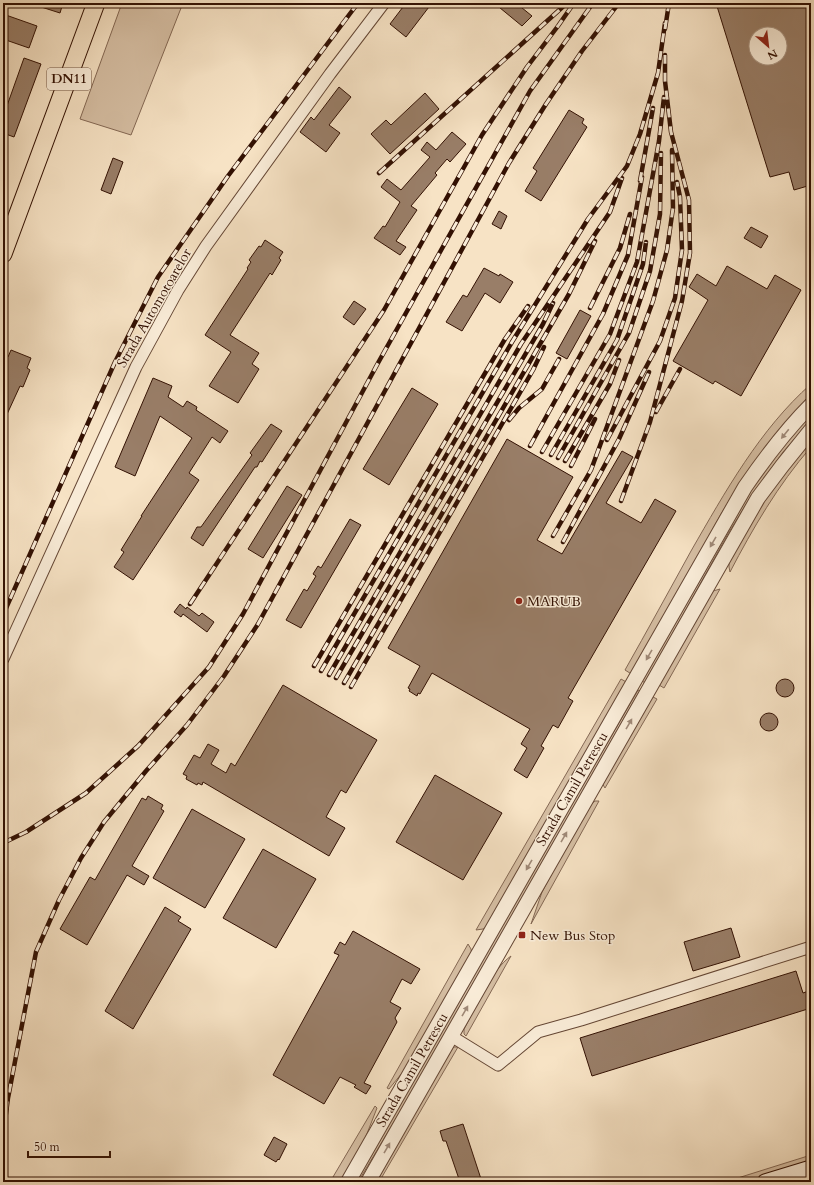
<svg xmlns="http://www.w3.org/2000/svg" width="814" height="1185" font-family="Cardo,serif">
  <rect width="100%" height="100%" fill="#f7e3c5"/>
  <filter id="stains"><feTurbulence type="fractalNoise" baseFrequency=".005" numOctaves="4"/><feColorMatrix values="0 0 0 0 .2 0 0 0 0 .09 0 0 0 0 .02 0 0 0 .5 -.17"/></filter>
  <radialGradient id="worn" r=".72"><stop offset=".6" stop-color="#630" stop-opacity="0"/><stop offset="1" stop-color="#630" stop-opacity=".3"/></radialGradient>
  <!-- green -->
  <path fill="#d6bfa4" stroke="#846854" d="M 122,3 L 183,3 L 131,135 L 80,119 Z
    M 811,384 L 811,395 C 776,431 747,471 721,514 L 633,675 L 625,670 C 647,631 669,591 691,551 C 725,492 760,429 811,384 Z
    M 811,413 L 811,420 L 783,452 L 749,500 L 729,532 L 645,683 L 641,680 L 763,469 Z
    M 811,439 L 811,447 C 778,485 753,528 730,572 L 729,567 L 729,560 L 746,530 L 771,491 Z
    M 720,589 L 664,688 L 659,685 L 706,599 L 713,591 Z
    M 621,679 L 628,683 L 489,926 L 483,929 L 476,930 Z
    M 638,690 L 642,692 L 434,1055 L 358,1182 L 353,1182 Z
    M 651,696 L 657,699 L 605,788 L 602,783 Z
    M 595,801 L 599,801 L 531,924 L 542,892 L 588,807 Z
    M 468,944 L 471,949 L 472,956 L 416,1056 L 389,1089 L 387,1088 Z
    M 511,956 L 466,1036 L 464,1034 L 464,1029 C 476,1007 491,970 511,956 Z
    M 453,1047 L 458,1047 L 379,1182 L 375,1182 Z
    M 375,1106 L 377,1108 L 361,1149 L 342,1182 L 330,1182 Z
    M 811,1155 L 811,1162 L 746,1182 L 725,1182 Z"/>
  <!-- building -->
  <path fill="#997e68" stroke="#331103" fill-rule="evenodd" d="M 35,3 L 63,3 L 60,13 L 35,5 Z
    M 406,3 L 432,3 L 406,37 L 390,24 Z
    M 494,3 L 516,3 L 532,16 L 522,26 Z
    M 716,3 L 811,3 L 811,185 L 794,190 L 789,172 L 770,177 ZM 756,34 L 780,34 L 780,58 L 756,58 Z
    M 3,14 L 37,26 L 29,48 L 3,39 Z
    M 24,58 L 41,64 L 14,137 L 3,133 L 3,117 Z
    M 339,87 L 351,97 L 329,125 L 340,133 L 326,152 L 300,132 L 311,117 L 314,120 Z
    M 425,93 L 439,109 L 390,154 L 371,134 L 386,120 L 391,125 Z
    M 569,110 L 584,119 L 582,123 L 587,127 L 541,201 L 525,191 L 537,171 L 533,168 Z
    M 452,132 L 466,144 L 450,162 L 447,159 L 435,173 L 437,175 L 411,206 L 417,210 L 396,241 L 406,247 L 400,255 L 374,238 L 383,226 L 385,227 L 400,202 L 381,187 L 387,179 L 401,190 L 430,157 L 421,150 L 427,142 L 436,150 Z
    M 113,158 L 123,162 L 111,194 L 101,190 Z
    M 499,211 L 507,216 L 501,229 L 492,224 Z
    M 751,227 L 768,236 L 761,248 L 744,238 Z
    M 265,240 L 283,252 L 279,258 L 281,260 L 272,275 L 270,273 L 230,335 L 259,353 L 252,364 L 259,369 L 238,403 L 209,386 L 231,352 L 205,335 L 248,269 L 247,268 L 251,262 L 249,260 L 259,246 L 261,247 Z
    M 727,266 L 767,289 L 775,275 L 801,290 L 741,396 L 715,381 L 713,384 L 673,361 L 708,300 L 689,287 L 697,274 L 716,286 Z
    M 484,268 L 499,276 L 500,274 L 513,282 L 500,303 L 485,293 L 462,331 L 446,322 L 463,295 L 467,297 Z
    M 354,301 L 366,309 L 354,325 L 343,317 Z
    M 580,310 L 591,316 L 567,359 L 556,353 Z
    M 11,350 L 31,358 L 27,368 L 30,370 L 23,387 L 20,386 L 3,423 L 3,355 L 8,357 Z
    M 153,378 L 172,386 L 168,397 L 183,407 L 187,401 L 197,407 L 196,410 L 228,431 L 220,443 L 212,437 L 189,473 L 199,480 L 133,580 L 114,567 L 124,552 L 121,550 L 142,516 L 141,516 L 192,438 L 160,416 L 135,476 L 115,467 Z
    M 412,388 L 438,404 L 389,485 L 363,469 Z
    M 271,424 L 282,431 L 262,462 L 260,461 L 257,467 L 255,467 L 204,544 L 203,546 L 191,538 L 197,527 L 201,527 L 252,455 L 250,453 Z
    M 507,439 L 573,477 L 537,540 L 562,554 L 622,451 L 633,457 L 606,503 L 641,523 L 655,499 L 676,511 L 568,698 L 573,701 L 558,728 L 553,725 L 541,746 L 544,748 L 527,778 L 514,770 L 527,748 L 521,744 L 530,729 L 432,673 L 420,694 L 418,693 L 417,696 L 409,691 L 410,689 L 408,688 L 420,666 L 388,648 Z
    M 287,486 L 302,495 L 263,558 L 248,549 Z
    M 350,519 L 361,525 L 301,628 L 286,620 L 304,589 L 307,591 L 316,576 L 313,574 L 318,566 L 321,568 Z
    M 180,604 L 186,609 L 187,607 L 199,616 L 202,613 L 214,622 L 207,632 L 183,614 L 181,617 L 174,612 Z
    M776 688a9 9 0 1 1 18 0a9 9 0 1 1-18 0Z
    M 283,685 L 377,740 L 346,793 L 341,790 L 326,817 L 345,828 L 329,856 L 203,782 L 202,785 L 198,783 L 197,785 L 186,779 L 187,776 L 183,774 L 194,755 L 200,758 L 208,744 L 219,750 L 211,764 L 226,773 L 231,763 L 235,766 Z
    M760 722a9 9 0 1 1 18 0a9 9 0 1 1-18 0Z
    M 435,775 L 502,813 L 463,880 L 396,842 Z
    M 148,796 L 163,805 L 161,809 L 164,811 L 132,866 L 149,876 L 144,885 L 127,875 L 87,945 L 60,929 L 90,877 L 95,880 L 142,798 L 146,800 Z
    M 192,809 L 245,839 L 205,908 L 153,878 Z
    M 263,849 L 316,879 L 276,948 L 223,918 Z
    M 165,907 L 181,917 L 178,921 L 191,929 L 133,1029 L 105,1011 Z
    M 731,928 L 740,957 L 693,971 L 684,942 Z
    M 353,931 L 420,969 L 411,984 L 402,979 L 390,1002 L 401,1008 L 395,1018 L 397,1022 L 364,1083 L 371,1086 L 366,1094 L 354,1087 L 356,1085 L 340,1077 L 324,1104 L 273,1075 L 339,955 L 334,953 L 340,942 L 345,945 Z
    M 796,971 L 803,993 L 811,990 L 811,1008 L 592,1076 L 580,1038 Z
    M 463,1124 L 482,1182 L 460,1182 L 446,1141 L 443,1141 L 440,1131 Z
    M 274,1137 L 287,1144 L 279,1160 L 278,1159 L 276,1162 L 264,1155 Z"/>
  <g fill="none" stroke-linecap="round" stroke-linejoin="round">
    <!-- minor casing -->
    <g stroke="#644634" stroke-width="13">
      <path id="minor" d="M 3,659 L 136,367 L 178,290 L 206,246 L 330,74 L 384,3
        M 451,1036 L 498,1065 L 538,1032 L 581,1020 L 811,947"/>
    </g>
    <!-- tertiary casing -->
    <g stroke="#644634" stroke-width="16">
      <path id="tertiary" d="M 348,1182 L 745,487 C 765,458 786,430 811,405
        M 368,1182 L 758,498 L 782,466 L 811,430"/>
    </g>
    <!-- secondary casing -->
    <g stroke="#331103" stroke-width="17">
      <path id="secondary" d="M 765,1182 L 811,1168"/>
    </g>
    <!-- primary casing -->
    <g stroke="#331103" stroke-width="19">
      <path id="primary" d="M 3,254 L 96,3"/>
    </g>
    <!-- minor -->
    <use href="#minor" stroke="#faedd9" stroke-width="11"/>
    <!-- tertiary -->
    <use href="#tertiary" stroke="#faedd9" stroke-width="14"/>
    <!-- secondary -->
    <use href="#secondary" stroke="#faedd9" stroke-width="15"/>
    <!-- primary -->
    <use href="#primary" stroke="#f7e3c5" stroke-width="17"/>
    <!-- rail casing -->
    <g stroke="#331103" stroke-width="4.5">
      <path id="rail" d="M 665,29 L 669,3
        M 379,173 L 567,3
        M 640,181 L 653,108
        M 590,308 L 620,248 L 630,214
        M 656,412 L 680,369
        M 509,420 L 519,408 L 542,389 L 559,359
        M 607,440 L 660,341 L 675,298 L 682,250 L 680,197 L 677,182
        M 530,446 L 603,314 L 628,255 L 642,177
        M 542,452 L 610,334 L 637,262 L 659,141 L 664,97
        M 551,455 L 617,340 L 643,264 L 646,242
        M 558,458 L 629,333 L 650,271 L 660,214 L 661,153
        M 565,461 L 610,384 L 619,360
        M 571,466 L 595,419
        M 621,501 L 650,422 L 682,301 L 690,253 L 689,200 L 671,132 L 665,81 L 665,55
        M 553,536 L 591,470 L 653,301 L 667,250 L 673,208 L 672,150
        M 563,542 L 619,439 L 649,372
        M 190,604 L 384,310 L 482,135 L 527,67 L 558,26 L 574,3
        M 3,615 L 115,362 L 158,277 L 228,176 L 358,3
        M 314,666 L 505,339 L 528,306
        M 321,671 L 512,342 L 588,219 L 627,166 L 640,134 L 658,73 L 665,23
        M 329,675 L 521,344 L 610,212 L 622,178
        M 336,678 L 543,324 L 553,303
        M 344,683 L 569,294 L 595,241
        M 351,687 L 533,370 L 544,347
        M 3,843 L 26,832 L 86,793 L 138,746 L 209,667 L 243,614 L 378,363 L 530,91 L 593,3
        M 6,1182 L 4,1170 L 4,1129 L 8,1098 L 36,952 L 59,900 L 81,858 L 104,822 L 146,771 L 187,725 L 224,676 L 258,624 L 509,163 L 546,104 L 582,51 L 619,3"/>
    </g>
    <!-- rail -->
    <use href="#rail" stroke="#faedd9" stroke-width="3" stroke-dasharray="9" stroke-linecap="butt"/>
  </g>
  <!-- one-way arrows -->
  <defs><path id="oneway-solid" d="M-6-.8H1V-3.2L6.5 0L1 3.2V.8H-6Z"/></defs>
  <g fill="#a08a79">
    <use href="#oneway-solid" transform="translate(785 434) rotate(129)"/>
    <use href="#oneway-solid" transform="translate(713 542) rotate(120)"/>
    <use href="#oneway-solid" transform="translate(649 655) rotate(120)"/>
    <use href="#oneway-solid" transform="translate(629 724) rotate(-60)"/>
    <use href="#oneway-solid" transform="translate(564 837) rotate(-60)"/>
    <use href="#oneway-solid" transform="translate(529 865) rotate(120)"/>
    <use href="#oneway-solid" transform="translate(465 1011) rotate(-60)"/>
    <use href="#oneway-solid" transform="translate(387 1148) rotate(-60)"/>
  </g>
  <!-- markers -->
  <g fill="#8f2418" stroke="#faedd9" stroke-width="1.5">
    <circle cx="519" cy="601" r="4"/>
    <rect x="518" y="931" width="8" height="8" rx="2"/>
  </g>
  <g text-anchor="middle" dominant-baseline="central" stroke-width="3" stroke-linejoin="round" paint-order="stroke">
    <!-- shield labels -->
    <rect fill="#faedd9" stroke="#6f5343" stroke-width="1" x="47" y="68" width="44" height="22" rx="3"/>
    <g font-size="13" font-weight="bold" fill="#331103">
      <text x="69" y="79">DN11</text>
    </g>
    <!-- street labels -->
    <g font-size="14" fill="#331103" stroke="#faedd9">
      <text transform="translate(154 308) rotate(-60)">Strada Automotoarelor</text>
      <text transform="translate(572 789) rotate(-60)">Strada Camil Petrescu</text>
      <text transform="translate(412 1070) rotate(-60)">Strada Camil Petrescu</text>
    </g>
    <!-- poi labels -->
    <g font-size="14" fill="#331103" stroke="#faedd9" text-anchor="start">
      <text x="527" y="601">MARUB</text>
      <text x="530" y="935">New Bus Stop</text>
    </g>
  </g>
  <!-- margin -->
  <rect width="814" height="1185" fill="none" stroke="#f7e3c5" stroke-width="16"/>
  <rect x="4" y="4" width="806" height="1177" fill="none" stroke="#331103" stroke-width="2"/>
  <rect x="8" y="8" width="798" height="1169" fill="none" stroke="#331103"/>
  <!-- north arrow -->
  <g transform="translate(768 46) rotate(152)"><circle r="19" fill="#faedd9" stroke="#aa9583"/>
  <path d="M0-3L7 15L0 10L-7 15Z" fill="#8f2418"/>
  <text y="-6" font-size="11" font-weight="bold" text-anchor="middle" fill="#331103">N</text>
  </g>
  <!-- scale -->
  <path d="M28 1151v6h82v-6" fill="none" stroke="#331103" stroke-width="2"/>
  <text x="34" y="1151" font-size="12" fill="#331103" stroke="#faedd9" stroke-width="3" paint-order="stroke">50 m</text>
  <rect width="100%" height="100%" filter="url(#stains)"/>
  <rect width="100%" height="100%" fill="url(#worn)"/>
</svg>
